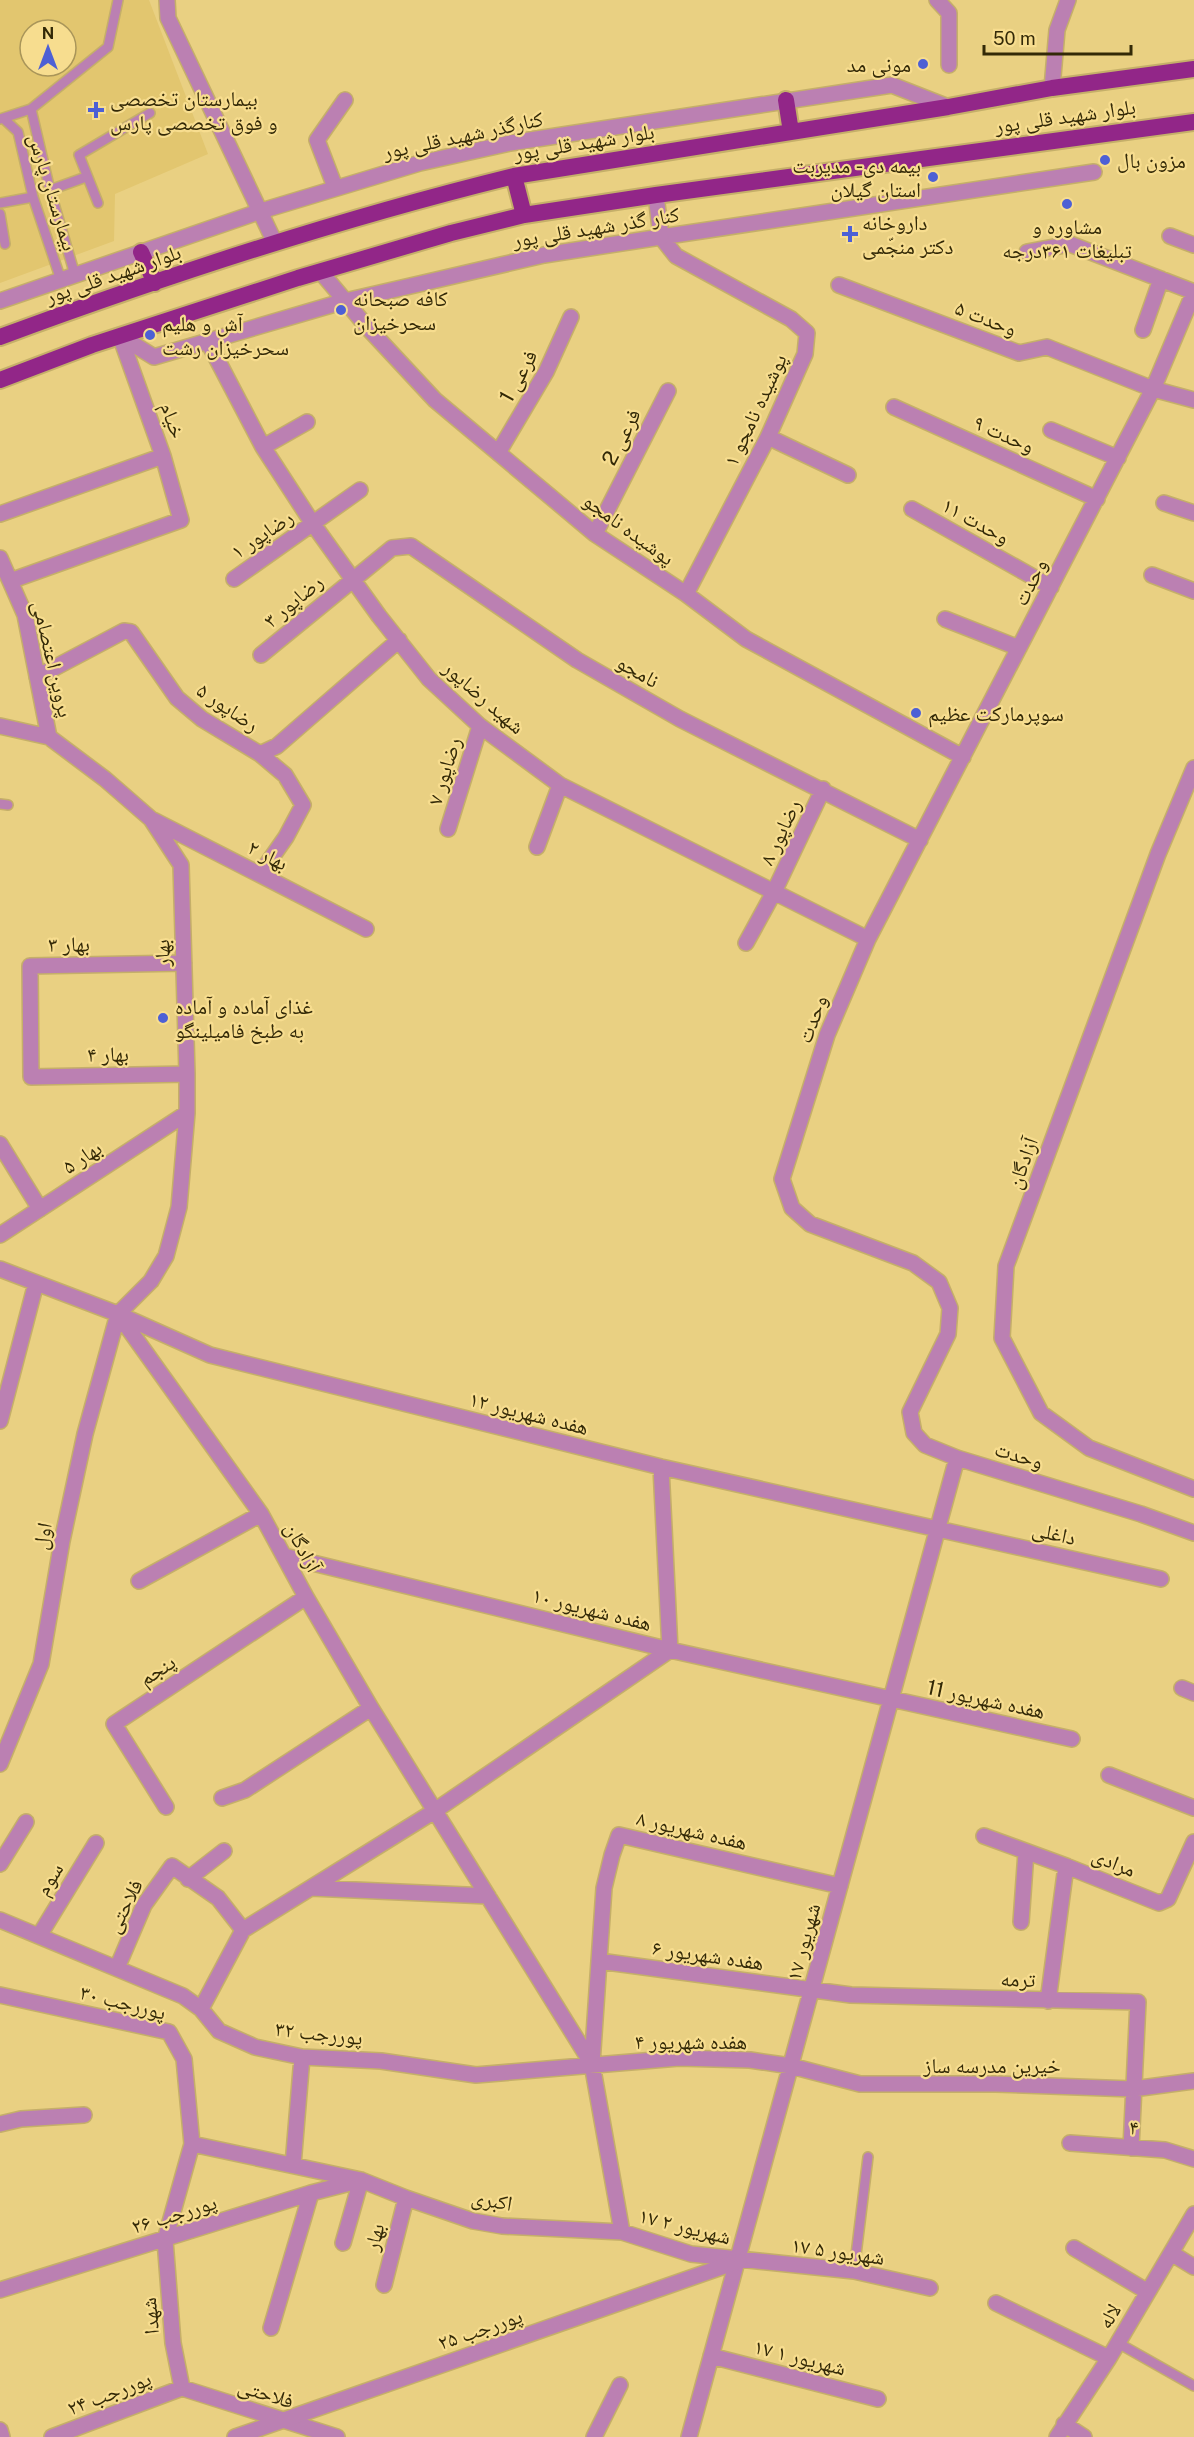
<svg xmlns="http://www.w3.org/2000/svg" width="1194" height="2437" font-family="'Public Sans','Noto Naskh Arabic',sans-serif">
  <rect width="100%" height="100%" fill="#e9d082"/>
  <!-- built -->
  <path fill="#e2c66f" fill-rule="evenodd" d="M 0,0 L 149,0 L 208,154 L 115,194 L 114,241 L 0,283 ZM 30,30 L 66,30 L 66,66 L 30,66 Z"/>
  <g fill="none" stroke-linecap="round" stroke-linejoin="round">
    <!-- service casing -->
    <g stroke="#c5af69" stroke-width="12">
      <path id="service" d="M 31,109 L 50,190 L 75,275
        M 0,119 L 31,109 L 108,47 L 118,0
        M 4,119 L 18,132 L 33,197 L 61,280
        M 50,190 L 86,177
        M 0,203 L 33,197
        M 98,203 L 79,155 L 150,113
        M 0,214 L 5,244
        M 0,804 L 8,805
        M 854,2271 L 868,2157
        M 1118,2343 L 1194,2386"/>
    </g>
    <!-- minor casing -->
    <g stroke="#c5af69" stroke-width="18">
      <path id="minor" d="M 167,0 L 168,18 L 275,243
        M 937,0 L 949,13 L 949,65
        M 1052,88 L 1057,30 L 1068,0
        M 335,187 L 317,140 L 345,100
        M 656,195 L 661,237
        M 1170,236 L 1194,245
        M 661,237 L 676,256 L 791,319 L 807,333 L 805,354 L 768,437 L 686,594
        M 661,237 L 1094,172
        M 1027,252 L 1070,244 L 1194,292
        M 320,271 L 368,328 L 435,400 L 595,534 L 686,594 L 746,639 L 963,757
        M 839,285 L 1019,353 L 1047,347 L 1153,389 L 1194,400
        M 1194,292 L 1153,389 L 868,939 L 827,1035 L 782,1179 L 792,1208 L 810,1224 L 913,1263 L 939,1282 L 950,1308 L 948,1334 L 910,1412 L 914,1433 L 925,1445 L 957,1458 L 1141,1514 L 1194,1533
        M 1143,330 L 1161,279
        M 207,340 L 263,447 L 313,524 L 379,616 L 429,679 L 480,726 L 560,785 L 868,939
        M 894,407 L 1097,499
        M 1051,430 L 1118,458
        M 768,437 L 848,475
        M 263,447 L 307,422
        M 498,453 L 546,372 L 571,317
        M 1164,503 L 1194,513
        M 912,509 L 1051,587
        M 0,514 L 163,456
        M 595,534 L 668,391
        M 0,558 L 25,615 L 49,737
        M 1152,575 L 1194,591
        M 234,579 L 360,490
        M 10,581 L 181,520 L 163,456 L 120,336
        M 945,619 L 1019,648
        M 261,655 L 392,548 L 411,546 L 577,660 L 680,719 L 920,840
        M 37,677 L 124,631 L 131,632 L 177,698 L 202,719 L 260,754 L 277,746 L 399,640
        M 0,726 L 49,737 L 105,779 L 151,819 L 181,865 L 187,1074 L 187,1113 L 179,1207 L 166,1256 L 151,1281 L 118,1314 L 85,1434 L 62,1541 L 41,1664 L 0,1764
        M 260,754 L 285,775 L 303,805 L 286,837 L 260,874
        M 1194,768 L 1158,854 L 1006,1266 L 1002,1338 L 1041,1413 L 1089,1448 L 1194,1489
        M 153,820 L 366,929
        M 448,829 L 480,726
        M 537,847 L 560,785
        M 746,943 L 774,892 L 823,789
        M 184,963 L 30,966 L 31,1077 L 187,1074
        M 0,1144 L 40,1209
        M 0,1235 L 187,1113
        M 0,1269 L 118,1314 L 210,1355 L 661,1467 L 1161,1579
        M 118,1314 L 261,1514 L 306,1597 L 371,1708 L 592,2064 L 622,2232
        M 0,1421 L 36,1283
        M 284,1556 L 670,1650 L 1072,1739
        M 139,1581 L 261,1514
        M 1182,1688 L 1194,1693
        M 1109,1775 L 1194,1808
        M 222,1798 L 245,1790 L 371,1708
        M 166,1807 L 114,1724 L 306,1597
        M 984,1836 L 1066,1866 L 1159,1903 L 1168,1899 L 1194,1842
        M 0,1864 L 26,1822
        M 188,1879 L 224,1851
        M 311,1888 L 488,1896
        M 0,1920 L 183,1996 L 201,2009 L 219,2031 L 255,2047 L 302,2057 L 381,2061 L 476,2075 L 679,2058 L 750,2060 L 791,2066 L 860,2084 L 996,2084 L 1133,2089 L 1194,2081
        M 1021,1922 L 1026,1852
        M 243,1930 L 433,1812 L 670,1650 L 661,1467
        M 39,1936 L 96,1843
        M 599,1961 L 851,1995 L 1138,2002 L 1131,2148
        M 117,1968 L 144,1905 L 172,1866 L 218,1898 L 243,1930 L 201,2009
        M 0,1995 L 169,2032 L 184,2059 L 192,2144 L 165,2240 L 173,2343 L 182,2388
        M 1048,2001 L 1066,1866
        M 592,2064 L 604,1888 L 612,1855 L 619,1835 L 840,1886
        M 0,2124 L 21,2119 L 84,2115
        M 1070,2143 L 1165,2150 L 1194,2159
        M 192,2144 L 361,2180 L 406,2198 L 473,2221 L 502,2226 L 622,2232 L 691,2254 L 854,2271 L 930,2288
        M 293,2165 L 302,2057
        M 343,2243 L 361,2180
        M 1074,2248 L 1148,2292
        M 1171,2253 L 1194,2267
        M 384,2285 L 406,2198
        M 0,2290 L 311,2193 L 358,2181
        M 996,2303 L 1109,2358
        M 271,2328 L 311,2193
        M 711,2356 L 878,2399
        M 182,2388 L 337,2437
        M 1064,2424 L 1084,2437
        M 52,2437 L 182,2388
        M 594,2437 L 620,2385
        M 689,2437 L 957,1458
        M 1057,2437 L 1109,2358 L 1194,2214"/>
    </g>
    <!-- tertiary casing -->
    <g stroke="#c5af69" stroke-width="18">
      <path id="tertiary" d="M 0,301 L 261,211 L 420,163 L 510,143 L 892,85 L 948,107
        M 120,336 L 154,357 L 345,301 L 419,284 L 544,255 L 661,237
        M 0,2430 L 2,2437
        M 235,2437 L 739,2261"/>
    </g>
    <!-- trunk casing -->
    <g stroke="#c5af69" stroke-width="20">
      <path id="trunk" d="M 786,100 L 791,132
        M 514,176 L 524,215
        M 141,252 L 155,283
        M 0,337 C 168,275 339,219 514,176 L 948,107 L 1052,88 L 1194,69
        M 0,380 L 92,345 L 298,278 L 451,233 L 524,215 L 656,195 L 1194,122"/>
    </g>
    <!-- service -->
    <use href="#service" stroke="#bb80b2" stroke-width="9"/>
    <!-- minor -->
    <use href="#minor" stroke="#bb80b2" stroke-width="15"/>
    <!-- tertiary -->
    <use href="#tertiary" stroke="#bb80b2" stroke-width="15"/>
    <!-- trunk -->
    <use href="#trunk" stroke="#922688" stroke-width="16"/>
  </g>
  <!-- markers -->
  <g fill="#4d60d5" stroke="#f7dd8f" stroke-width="2">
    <circle cx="923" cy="64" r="6"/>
    <path d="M93 101h6v6h6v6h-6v6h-6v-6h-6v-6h6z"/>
    <circle cx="1105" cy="160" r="6"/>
    <circle cx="933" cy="177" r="6"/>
    <circle cx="1067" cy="204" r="6"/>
    <path d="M847 225h6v6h6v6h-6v6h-6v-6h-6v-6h6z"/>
    <circle cx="341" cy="310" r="6"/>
    <circle cx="150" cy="335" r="6"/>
    <circle cx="916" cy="713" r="6"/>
    <circle cx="163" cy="1018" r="6"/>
  </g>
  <g text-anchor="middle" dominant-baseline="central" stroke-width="4.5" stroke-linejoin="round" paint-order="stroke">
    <!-- poi labels -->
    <g font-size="21" fill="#332907" stroke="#f7dd8f" text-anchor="start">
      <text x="911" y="64" text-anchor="end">مونی مد</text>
      <text x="110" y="98">بیمارستان تخصصی<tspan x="110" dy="24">و فوق تخصصی پارس</tspan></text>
      <text x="1117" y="160">مزون بال</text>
      <text x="921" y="165" text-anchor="end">بیمه دی - مدیربت<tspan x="921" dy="24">استان گیلان</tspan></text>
      <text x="862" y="222">داروخانه<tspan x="862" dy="24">دکتر منجّمی</tspan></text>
      <text x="1067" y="226" text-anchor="middle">مشاوره و<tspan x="1067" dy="24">تبلیغات ۳۶۱درجه</tspan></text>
      <text x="353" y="298">کافه صبحانه<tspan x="353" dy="24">سحرخیزان</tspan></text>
      <text x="162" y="323">آش و هلیم<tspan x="162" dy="24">سحرخیزان رشت</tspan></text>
      <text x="928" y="713">سوپرمارکت عظیم</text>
      <text x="175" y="1006">غذای آماده و آماده<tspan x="175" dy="24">به طبخ فامیلینگو</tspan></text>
    </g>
    <!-- street labels -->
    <g font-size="21" fill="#332907" stroke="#f7dd8f">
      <text transform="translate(1065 116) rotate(-8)">بلوار شهید قلی پور</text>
      <text transform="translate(463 135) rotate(-12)">کنارگذر شهید قلی پور</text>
      <text transform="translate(584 142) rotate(-9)">بلوار شهید قلی پور</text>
      <text transform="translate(53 192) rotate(73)">بیمارستان پارس</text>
      <text transform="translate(596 227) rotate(-9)">کنار گذر شهید قلی پور</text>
      <text transform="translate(113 274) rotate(-19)">بلوار شهید قلی پور</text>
      <text transform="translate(986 318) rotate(21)">وحدت ۵</text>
      <text transform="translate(518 376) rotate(-61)">فرعی 1</text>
      <text transform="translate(755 410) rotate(-65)">پوشیده نامجو ۱</text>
      <text transform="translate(173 420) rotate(70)">خیام</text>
      <text transform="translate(1004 434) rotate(24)">وحدت ۹</text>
      <text transform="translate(621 437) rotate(-63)">فرعی 2</text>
      <text transform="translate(976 521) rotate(29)">وحدت ۱۱</text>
      <text transform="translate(629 529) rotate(36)">پوشیده نامجو</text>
      <text transform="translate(262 534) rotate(-34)">رضاپور ۱</text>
      <text transform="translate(1030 582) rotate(-63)">وحدت</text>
      <text transform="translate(293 601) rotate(-40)">رضاپور ۳</text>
      <text transform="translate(53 659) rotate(77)">پروین اعتصامی</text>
      <text transform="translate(638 671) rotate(30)">نامجو</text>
      <text transform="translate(484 697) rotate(41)">شهید رضاپور</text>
      <text transform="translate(228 707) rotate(34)">رضاپور ۵</text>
      <text transform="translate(444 771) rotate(-73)">رضاپور ۷</text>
      <text transform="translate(780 832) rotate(-65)">رضاپور ۸</text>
      <text transform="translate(268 855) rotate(27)">بهار ۲</text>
      <text transform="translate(69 944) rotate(-1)">بهار ۳</text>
      <text transform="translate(162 953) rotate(-91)">بهار</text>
      <text transform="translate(812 1019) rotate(-69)">وحدت</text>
      <text transform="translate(108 1054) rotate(-1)">بهار ۴</text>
      <text transform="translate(82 1157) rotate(-33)">بهار ۵</text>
      <text transform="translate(1022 1163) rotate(-70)">آزادگان</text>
      <text transform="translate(529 1413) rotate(14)">هفده شهریور ۱۲</text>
      <text transform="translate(1019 1455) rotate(17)">وحدت</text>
      <text transform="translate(1054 1533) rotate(13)">داغلی</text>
      <text transform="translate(42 1536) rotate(-79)">اول</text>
      <text transform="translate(303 1547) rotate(62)">آزادگان</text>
      <text transform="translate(592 1609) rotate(14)">هفده شهریور ۱۰</text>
      <text transform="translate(157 1670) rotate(-33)">پنجم</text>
      <text transform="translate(986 1699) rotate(12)">هفده شهریور 11</text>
      <text transform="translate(692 1830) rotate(13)">هفده شهریور ۸</text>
      <text transform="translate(1114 1862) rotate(22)">مرادی</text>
      <text transform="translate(49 1879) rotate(-59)">سوم</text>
      <text transform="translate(124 1906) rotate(-63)">فلاحتی</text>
      <text transform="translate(803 1942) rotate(-75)">۱۷ شهریور</text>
      <text transform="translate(708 1955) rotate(8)">هفده شهریور ۶</text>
      <text transform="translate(1018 1979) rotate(2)">ترمه</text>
      <text transform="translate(123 2002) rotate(14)">پوررجب ۳۰</text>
      <text transform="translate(319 2033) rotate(6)">پوررجب ۳۲</text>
      <text x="691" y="2041">هفده شهریور ۴</text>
      <text x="992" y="2065">خیرین مدرسه ساز</text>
      <text transform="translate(1134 2127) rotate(4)">۴</text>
      <text transform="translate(492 2200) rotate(10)">اکبری</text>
      <text transform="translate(174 2214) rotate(-17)">پوررجب ۲۶</text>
      <text transform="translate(685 2226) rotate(14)">۱۷ شهریور ۲</text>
      <text transform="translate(374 2237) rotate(-76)">بهار</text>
      <text transform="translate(838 2251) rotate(8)">۱۷ شهریور ۵</text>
      <text transform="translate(150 2316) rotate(-95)">شهدا</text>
      <text transform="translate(1109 2316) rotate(-59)">لاله</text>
      <text transform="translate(480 2329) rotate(-19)">پوررجب ۲۵</text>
      <text transform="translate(800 2357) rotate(14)">۱۷ شهریور ۱</text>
      <text transform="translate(109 2393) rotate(-21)">پوررجب ۲۴</text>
      <text transform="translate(266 2393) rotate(17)">فلاحتی</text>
    </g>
  </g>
  <!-- north arrow -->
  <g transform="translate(48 48)"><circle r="28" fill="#f7dd8f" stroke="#a99559" stroke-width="1.5"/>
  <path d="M0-4.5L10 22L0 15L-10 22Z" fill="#4d60d5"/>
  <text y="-9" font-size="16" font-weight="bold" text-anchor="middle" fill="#332907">N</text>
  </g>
  <!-- scale -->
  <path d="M984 45v9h147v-9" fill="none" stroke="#332907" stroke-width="3"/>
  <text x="993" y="45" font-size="18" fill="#332907" stroke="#f7dd8f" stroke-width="4.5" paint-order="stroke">50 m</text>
</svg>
